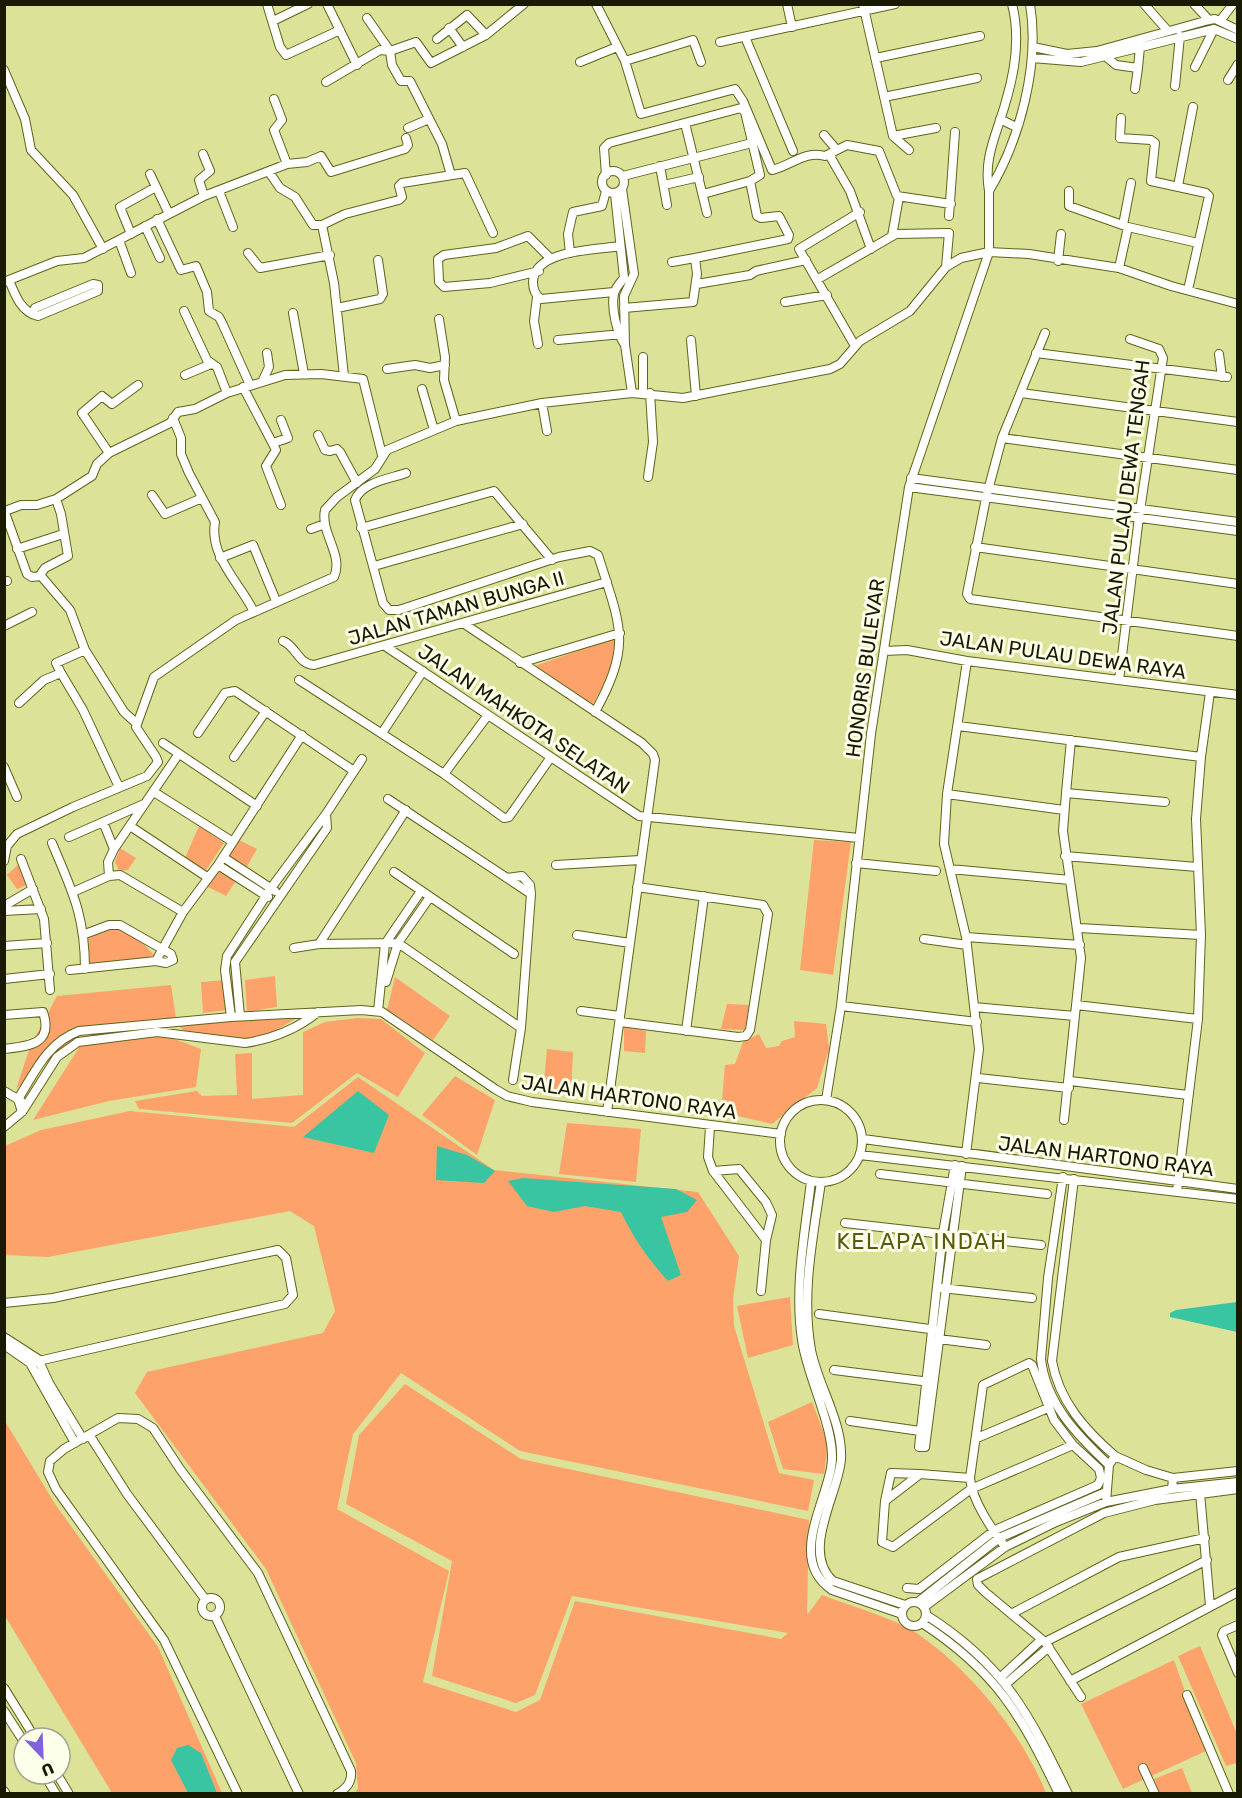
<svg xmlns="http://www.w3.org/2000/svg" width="1242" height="1798" font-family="Rubik,sans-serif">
  <rect width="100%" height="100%" fill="#dde299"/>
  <!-- green -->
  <path fill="#fca26a" d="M 617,637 L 611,672 L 593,704 L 532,667 Z
    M 199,826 L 224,843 L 206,870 L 185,858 Z
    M 239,840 L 257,849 L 246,868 L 228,855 Z
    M 814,840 L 851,842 L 833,975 L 800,970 Z
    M 120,848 L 136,858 L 128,870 L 119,871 L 115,862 Z
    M 19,864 L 27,885 L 17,889 L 7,875 Z
    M 216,869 L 237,879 L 226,896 L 206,886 Z
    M 113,927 L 136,936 L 156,957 L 90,964 L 88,935 Z
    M 275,976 L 277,1007 L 247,1012 L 245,980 Z
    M 395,977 L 450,1016 L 433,1040 L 387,1010 Z
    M 226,980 L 227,1010 L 203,1013 L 201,982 Z
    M 171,985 L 176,1018 L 82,1033 L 16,1089 L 30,1047 L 57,996 Z
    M 727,1004 L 749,1005 L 745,1030 L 721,1029 Z
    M 239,1018 L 297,1018 L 264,1037 L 229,1041 L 192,1038 L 179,1026 Z
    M 357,1018 L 381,1019 L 425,1053 L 398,1097 L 357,1073 L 292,1123 L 139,1109 L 135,1101 L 197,1091 L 202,1096 L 237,1095 L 235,1054 L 252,1053 L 252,1099 L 303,1095 L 303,1032 L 325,1022 Z
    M 794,1021 L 826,1024 L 829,1049 L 817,1088 L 772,1124 L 721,1112 L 725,1065 L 735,1064 L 743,1042 L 759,1034 L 766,1048 L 779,1046 L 782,1041 L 795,1037 Z
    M 624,1027 L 646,1031 L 645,1053 L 624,1051 Z
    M 156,1032 L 201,1049 L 196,1087 L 109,1101 L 33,1120 L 80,1046 Z
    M 547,1049 L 573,1052 L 571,1095 L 543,1092 Z
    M 455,1076 L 495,1100 L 477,1155 L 422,1115 Z
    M 358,1077 L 494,1170 L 698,1192 L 739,1256 L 733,1299 L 734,1326 L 779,1473 L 814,1480 L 808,1511 L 520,1451 L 401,1373 L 353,1434 L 337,1509 L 449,1571 L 423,1682 L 516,1712 L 540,1700 L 575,1601 L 781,1639 L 788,1633 L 572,1596 L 535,1695 L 516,1703 L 432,1676 L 452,1561 L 346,1504 L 359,1435 L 405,1384 L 521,1459 L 809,1520 L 807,1615 L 822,1595 C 846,1604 895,1619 915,1632 C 969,1668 1022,1733 1046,1793 L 355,1793 L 358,1788 L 356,1763 L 266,1569 L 135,1393 L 147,1372 L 323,1333 L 335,1311 L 314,1226 L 290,1211 L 48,1257 L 5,1255 L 5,1146 L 41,1130 L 130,1111 L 294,1127 Z
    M 567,1123 L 641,1129 L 636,1182 L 559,1174 Z
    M 790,1297 L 793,1345 L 748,1358 L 737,1306 Z
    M 812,1402 L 828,1444 L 824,1474 L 783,1469 L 768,1422 Z
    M 5,1421 L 55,1504 L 158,1647 L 222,1793 L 112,1793 L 5,1616 Z
    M 1200,1646 L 1237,1734 L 1237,1763 L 1226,1766 L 1178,1656 Z
    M 1174,1660 L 1206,1751 L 1123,1789 L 1081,1704 Z
    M 1182,1768 L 1192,1793 L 1159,1793 L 1154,1779 Z"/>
  <!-- water -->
  <path fill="#39c5a1" d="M 358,1091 L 389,1115 L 374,1153 L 303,1137 Z
    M 437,1146 L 467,1155 L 495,1171 L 484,1183 L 436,1180 Z
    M 523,1178 L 676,1189 L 697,1200 L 687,1212 L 661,1217 L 681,1275 L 668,1281 C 648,1259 634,1239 621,1212 L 585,1206 L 554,1212 L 527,1206 L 508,1181 Z
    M 1237,1302 L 1237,1332 L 1170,1317 L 1170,1313 L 1176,1310 Z
    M 188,1745 L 201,1753 L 217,1793 L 188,1793 L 171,1760 L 177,1748 Z"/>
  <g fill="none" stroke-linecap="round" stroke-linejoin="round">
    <!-- minor casing -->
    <g stroke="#61631a" stroke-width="10">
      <path id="minor" d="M 267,4 L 280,47 L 286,55 L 340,30
        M 327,4 L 357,65
        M 596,4 L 625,61 L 641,114 L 735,89 L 743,101 L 772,170 C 790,166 806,150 825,156 L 847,145 L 879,151 L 897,196 L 951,204
        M 787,4 L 792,27
        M 863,4 L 893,136 L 909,150
        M 1012,4 C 1020,35 1015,71 1006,101 C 997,134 983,157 989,191 C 1020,140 1040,64 1030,4
        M 1144,4 L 1167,30
        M 1194,4 L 1209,20
        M 367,18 L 390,51 L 392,65 L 401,81 L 410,81 L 442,144 L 451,175
        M 273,21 L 308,4
        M 1220,21 L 1233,4
        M 449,28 L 463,47
        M 745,37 L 793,151
        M 437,39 L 467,15 L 486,35
        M 720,42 L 895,4
        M 1033,47 L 1067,54 L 1097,51 L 1209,20 L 1215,19 L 1238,30
        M 1105,56 L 1116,65 L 1138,68 L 1135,89
        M 876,58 L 980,36
        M 1032,58 L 1081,62 L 1214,29 L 1238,39
        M 625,61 L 693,40 L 701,62
        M 580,62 L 617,47
        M 1195,67 L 1214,29
        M 1138,68 L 1140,47
        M 4,70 L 25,119 L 31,150 L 73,195 L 103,249
        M 1228,80 L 1238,64
        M 326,82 L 380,50 L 390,51 L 416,42 L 431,63 L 486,35 L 524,4
        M 1175,86 L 1180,36
        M 884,97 L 977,78
        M 274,99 L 282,120 L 274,130 L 287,164
        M 1121,118 L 1120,138 L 1151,140 L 1155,143 L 1151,181 L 1206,193 L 1209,196 L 1188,290
        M 1000,119 L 1016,127
        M 685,123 L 707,213
        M 408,128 L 429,119
        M 824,135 L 836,149
        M 893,136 L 936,128
        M 831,153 L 831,158 L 850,191 L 871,249
        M 203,154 L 210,171 L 199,180 L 204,196
        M 660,166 L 667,205
        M602 182a11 11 0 1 1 22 0a11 11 0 1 1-22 0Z
        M 269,172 L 280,188 L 295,197 L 313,225 L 322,225 L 334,283 L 344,376
        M 150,174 L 169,214
        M 606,175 L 604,148 L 609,143 L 741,108 L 745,112 L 760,175 L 750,181 L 703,194
        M 623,176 L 752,143
        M 664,185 L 699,177
        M 1178,186 L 1193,107
        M 219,191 L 233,227
        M 1069,191 L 1069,206 L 1128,227 L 1198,243
        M 615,194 L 624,278 C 620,283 615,288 614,294 C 611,308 617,334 625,345 L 624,296 L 634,274 L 622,189
        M 949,216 L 955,132
        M 157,219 L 181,270 L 196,266 L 207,292 L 209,311 L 219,317 L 223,325 L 250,385
        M 322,225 L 345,214 L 399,200 L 402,197 L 399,186 L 402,183 L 465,173 L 493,233
        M 1123,225 L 1131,183
        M 145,226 L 160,258
        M 131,234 L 120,207 L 156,187
        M 892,236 L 899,197
        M 119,240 L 131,273
        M 248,253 L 260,268 L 330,255
        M 570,253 L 568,234 L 573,212 L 602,206 L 606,191
        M 695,258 L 788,239 L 789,235 L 779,216 L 761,218 L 757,216 L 750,181
        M 1058,261 L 1061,234
        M 1119,268 L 1128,227
        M 539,271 L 490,283 L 444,287 L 439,282 L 438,259 L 444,255 L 496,248 L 528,236 L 550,258
        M 818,279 L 896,234 L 949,233 L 946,267
        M 9,280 C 15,295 21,312 38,316 L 98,291 L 98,285 L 93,284 L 35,308 L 32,314
        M 4,282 L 57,261 L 84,258 L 204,196 L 287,164 L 307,162 L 321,156 L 331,172 L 405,149 L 408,145 L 406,138
        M 697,284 L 750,275 L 756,271 L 806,260
        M 614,292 L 541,299 C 535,295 533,289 533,282 C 534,249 597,250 620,246
        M 537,297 L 534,321 L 538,344
        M 785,302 L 827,295
        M 337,308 L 380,299 L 383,294 L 378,260
        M 624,308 L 693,302 L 697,274 L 695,258 L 672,262
        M 184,311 L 207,360 L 217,367 L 227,393
        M 293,313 L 304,374
        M 439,319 L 445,357 L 444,380 L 456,421
        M 1045,333 L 1002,438 L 986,498 L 967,594 L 970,599 L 1238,636
        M 558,340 L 622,334
        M 691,340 L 696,396
        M 625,345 L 632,393
        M 855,346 L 799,249 L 860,212
        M 1036,353 L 1227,377
        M 1219,354 L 1222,377
        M 387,369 L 415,365 L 430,368 L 445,365
        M 185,375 L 211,364
        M 263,380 L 269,367 L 267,353
        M 243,387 L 276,450 L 266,466 L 281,505
        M 422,389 L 434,430
        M 643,392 L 643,357
        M 1021,393 L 1238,422
        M 542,403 L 547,431
        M 173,418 L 181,438 L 181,454 L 189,473 L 215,522 C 209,556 239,582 253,610
        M 318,435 L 325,450 L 330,451 L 337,449 L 340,452 L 357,483
        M 1002,438 L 1238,470
        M 273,443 L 288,438 L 281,420
        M 109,453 L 82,413 L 102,396 L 112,404 L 138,385
        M 406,473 C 389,479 362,482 355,500 L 383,603 L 389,610 L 399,610 L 559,557 L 590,551 L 598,555 C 620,626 633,643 595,712
        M 648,477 L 653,442 L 650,393
        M 911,478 L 1238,522
        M 909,487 L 1238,531
        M 152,495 L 165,514 L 202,498
        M 4,510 L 27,574 L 32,577 L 41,576 L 70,610 L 85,650 L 124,712 L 135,722
        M 5,511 L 21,505 L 37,505 L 56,499 L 92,476 L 97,464 L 109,453 L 170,423 L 178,412 L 195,409 L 227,393 L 285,375 L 321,374 L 363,379 L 382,455
        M 361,528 L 494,491 L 552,560
        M 311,529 L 325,524
        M 975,547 L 1238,584
        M 17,549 L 63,534
        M 220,558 L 253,545 L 276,601
        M 374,566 L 523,524
        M 40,575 L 45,568 L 68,556 L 61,514 L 56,499
        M 4,581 L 7,581
        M 463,623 L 642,743 L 653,754 L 655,760 L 607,1112
        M 4,626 L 32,612
        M 283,641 C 296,646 298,664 314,665 L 607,582
        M 385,646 L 639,816 L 859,838
        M 884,651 L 907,650 L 967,661 L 1238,695
        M 520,663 L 620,633
        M 61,673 L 83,710 L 119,787
        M 299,680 L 444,774 L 504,818 L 509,817 L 551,757
        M 1119,680 L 1139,517 L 1163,358 L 1159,349 L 1130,339
        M 19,703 L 44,680 L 61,673 L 56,663 L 85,650
        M 958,726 L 1201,757
        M 198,733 L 225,693 L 235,691 L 354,771
        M 382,733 L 423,671
        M 1071,740 L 1066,793 L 1165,802
        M 163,743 L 257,806
        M 234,757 L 266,711
        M 4,767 L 17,797
        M 444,774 L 488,715
        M 154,792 L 233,842
        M 947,794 L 1064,810
        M 388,799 L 531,894
        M 326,814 L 362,759
        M 103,822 L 114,849
        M 130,826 L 207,877
        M 69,837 L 144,804
        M 52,843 C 72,891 85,915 85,969
        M 1065,856 L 1197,867
        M 223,857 L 275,891
        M 21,859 L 44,919 L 50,990
        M 4,861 L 7,846 L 17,834 L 73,807 L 147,776 L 158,762 L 156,757 L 136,727 L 154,677 L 236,620 L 334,577 C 344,555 320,533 325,510 L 337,497 L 375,469 L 387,450 L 456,421 L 542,403 L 632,393 L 683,398 L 830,369 L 840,364 L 860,341 L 910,311 L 946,267 L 961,258 L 989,252 L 1029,254 L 1119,268 L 1171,286 L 1238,304
        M 856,863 L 936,871
        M 218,865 L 268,897
        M 556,865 L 640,860
        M 950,869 L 1070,880
        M 394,872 L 514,954
        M 109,876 L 108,862 L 114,849 L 178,755
        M 507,878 L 522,876 L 530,885 L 531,894 L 521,1028 L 513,1080
        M 73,892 L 109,876 L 120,875 L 183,912
        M 4,906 L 33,889
        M 4,911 L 41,909
        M 1079,928 L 1201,935
        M 577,935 L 630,943
        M 966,937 L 1080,945
        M 924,939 L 967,945
        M 319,944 L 406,810
        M 4,946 L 47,943
        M 294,948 L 319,944 L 398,943 L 521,1028
        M 156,961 L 183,912 L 218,865 L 302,735
        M 70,970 L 156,961 L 166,963 L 173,960 L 171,954 L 120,925 L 109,925 L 85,934
        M 4,979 L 50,974
        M 386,982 L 398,943 L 430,897
        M 1076,1005 L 1198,1019
        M 841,1006 L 977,1022
        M 974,1007 L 1075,1016
        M 378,1011 L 385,944 L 421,891
        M 581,1011 L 620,1016
        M 4,1015 L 43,1012 C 54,1045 28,1046 4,1049
        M 231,1017 L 225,970 L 227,956 L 271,888 L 326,814 L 327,828 L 235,962 L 240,1016
        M 620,1022 L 738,1037 L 746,1036 L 750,1030 L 768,914 L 763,905 L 637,887
        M 686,1031 L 704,896
        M 978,1078 L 1069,1088
        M 1070,1081 L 1188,1095
        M 4,1091 L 21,1101
        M 826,1100 L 841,1006 L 871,734 L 909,487 L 989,252 L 989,191
        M780 1141a41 41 0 1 1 82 0a41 41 0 1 1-82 0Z
        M 22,1112 L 18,1099 C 35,1072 47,1043 79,1031 L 231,1017 L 361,1010 L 382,1012 L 495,1089 L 507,1096 L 532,1102 L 781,1134
        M 1064,1120 L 1081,958 L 1063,831 L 1066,793
        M 4,1127 L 22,1112 L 57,1057 L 78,1042 L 157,1032 L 245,1043 C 272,1039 297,1029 318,1012
        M 710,1127 L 708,1157 L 713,1171 L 766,1240 L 761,1291
        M 863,1139 L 1238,1189
        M 966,1154 L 979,1049 L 966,937 L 944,844 L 947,794 L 967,661
        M 860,1155 L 1238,1199
        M 955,1165 L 943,1233 L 919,1447 L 925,1447 L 962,1166
        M 713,1171 L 739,1169 L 766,1202 L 772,1215 L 766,1240
        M 880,1174 L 1047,1194
        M 1063,1177 L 1048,1278 L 1041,1359 C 1046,1404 1078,1436 1109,1465
        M 1074,1179 L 1052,1361 C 1059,1401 1085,1430 1115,1456
        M 811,1181 C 805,1233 794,1287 802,1340 C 807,1378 838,1433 831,1468 C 824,1507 789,1561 832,1590 L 902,1614
        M 821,1182 C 813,1238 801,1293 811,1350 C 818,1386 843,1422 841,1459 C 839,1493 800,1551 833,1581 L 905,1605
        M 1177,1191 L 1198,1019 L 1201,935 L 1196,819 L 1201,757 L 1210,692
        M 845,1223 L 1041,1245
        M 942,1288 L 1032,1298
        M 4,1303 L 53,1298 L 278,1250 L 286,1258 L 293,1295 L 285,1304 L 30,1363
        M 819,1314 L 937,1330
        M 4,1337 L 38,1359 L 49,1383 L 83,1439
        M 939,1339 L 986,1345
        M 4,1345 L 30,1363 L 75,1443
        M 834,1370 L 930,1382
        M 850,1421 L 920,1431
        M 90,1436 L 127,1494 L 205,1599
        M 977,1438 L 1048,1408
        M 1115,1456 L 1146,1470 L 1173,1478 L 1172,1489 L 1106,1502 L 1109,1465 Z
        M 970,1478 L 920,1474 L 885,1501 L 882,1542 L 893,1547 L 971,1489 L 1073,1445
        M 1173,1478 L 1238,1471
        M 1172,1489 L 1238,1482
        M 1200,1493 L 1210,1606
        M 885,1501 L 891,1473 L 920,1474
        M 907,1588 L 919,1589 L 995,1530 L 1098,1485 L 1101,1478 L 1099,1469 L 1073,1445 L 1054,1420 L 1032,1365 L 1029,1363 L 983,1385 L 970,1478 C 972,1501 992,1529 1005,1547
        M202 1607a9 9 0 1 1 18 0a9 9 0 1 1-18 0Z
        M902 1614a12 12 0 1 1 24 0a12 12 0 1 1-24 0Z
        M 918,1602 L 999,1538 L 1106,1492
        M 924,1607 L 1005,1547 L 1056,1522 L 1106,1502
        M 1011,1614 L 1119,1557 L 1205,1538
        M 926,1615 C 1004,1664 1029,1714 1068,1794
        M 215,1616 L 299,1794
        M 922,1623 C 997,1672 1021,1715 1059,1794
        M 1238,1625 L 1224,1631 L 1222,1635 L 1238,1673
        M 1045,1642 L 1207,1560
        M 1001,1677 L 1041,1640
        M 1070,1681 L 1238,1592
        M 1007,1683 L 1049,1647
        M 4,1688 L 35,1738
        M 1187,1695 L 1229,1794
        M 1081,1697 L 1045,1642 L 985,1592 L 978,1585 L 977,1579 L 1104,1513 L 1155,1500 L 1238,1489
        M 4,1711 L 24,1742
        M 1143,1768 L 1155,1794
        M 44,1774 L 56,1794
        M 57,1774 L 69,1794
        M 4,1791 L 6,1794
        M 238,1794 L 164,1640 L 56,1489 L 48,1472 L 50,1461 L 64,1449 L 118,1418 L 138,1419 L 153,1428 L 180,1469 L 258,1573 L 351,1771 C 352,1782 347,1788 337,1794"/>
    </g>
    <!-- minor -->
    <use href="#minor" stroke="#fff" stroke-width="8"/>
  </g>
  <g text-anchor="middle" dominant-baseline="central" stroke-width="6" stroke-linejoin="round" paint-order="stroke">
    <!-- street labels -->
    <g font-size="20" fill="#191a00" stroke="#fcffe9">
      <text transform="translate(1126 497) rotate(-83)">JALAN PULAU DEWA TENGAH</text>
      <text transform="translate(456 608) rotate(-16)">JALAN TAMAN BUNGA II</text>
      <text transform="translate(1063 655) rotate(8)">JALAN PULAU DEWA RAYA</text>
      <text transform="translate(865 668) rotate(-82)">HONORIS BULEVAR</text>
      <text transform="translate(524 719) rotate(34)">JALAN MAHKOTA SELATAN</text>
      <text transform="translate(629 1097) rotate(8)">JALAN HARTONO RAYA</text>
      <text transform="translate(1106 1156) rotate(7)">JALAN HARTONO RAYA</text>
    </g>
    <!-- quarter labels -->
    <g font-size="22" letter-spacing="1.5" fill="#585a0d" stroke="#fcffe9">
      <text x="922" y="1241">KELAPA INDAH</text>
    </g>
  </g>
  <!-- border -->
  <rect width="1242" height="1798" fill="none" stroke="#191a00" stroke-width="12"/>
  <!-- north arrow -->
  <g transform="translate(42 1756) rotate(157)"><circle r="28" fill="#fcffe9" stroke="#a1a38c" stroke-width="1.5"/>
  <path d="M0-4.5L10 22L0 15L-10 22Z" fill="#8162dd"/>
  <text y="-9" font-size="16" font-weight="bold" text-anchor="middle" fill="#191a00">U</text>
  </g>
</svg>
